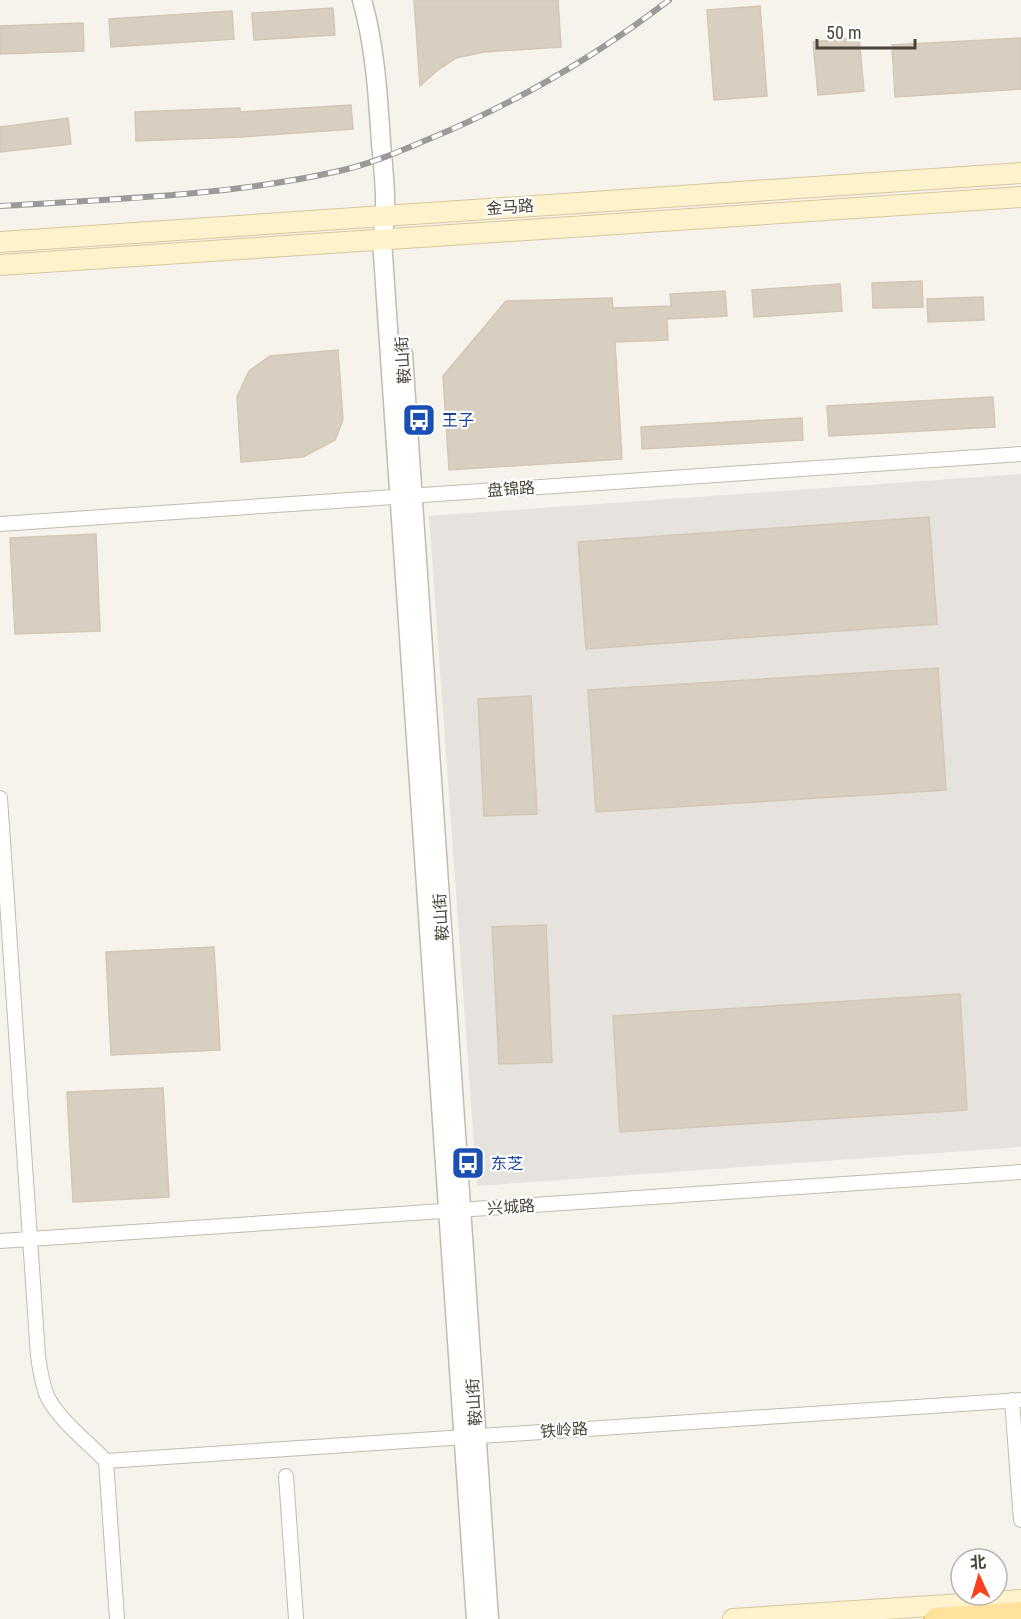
<svg xmlns="http://www.w3.org/2000/svg" width="1021" height="1619" font-family="'Roboto Condensed','Noto Sans SC',sans-serif">
  <rect width="100%" height="100%" fill="#f6f3ec"/>
  <!-- industrial -->
  <path fill="#e6e2dd" d="M 1021,474 L 1021,1147 L 477,1186 L 429,516 Z"/>
  <!-- building -->
  <path fill="#d8cfc1" stroke="#d3c7b4" stroke-width="1.5" d="M 414,0 L 558,0 L 561,47 L 484,52 L 456,58 L 439,69 L 420,86 Z
    M 760,6 L 767,96 L 714,100 L 707,10 Z
    M 333,8 L 335,35 L 254,40 L 252,13 Z
    M 232,11 L 234,39 L 111,47 L 109,19 Z
    M 83,23 L 84,51 L 0,54 L 0,26 Z
    M 859,37 L 864,91 L 818,95 L 813,42 Z
    M 1021,38 L 1021,89 L 895,97 L 892,45 Z
    M 351,105 L 353,129 L 241,137 L 136,141 L 135,112 L 240,108 L 240,112 Z
    M 68,118 L 71,144 L 0,152 L 0,127 Z
    M 922,281 L 923,307 L 873,308 L 872,283 Z
    M 840,284 L 842,311 L 754,317 L 752,290 Z
    M 725,291 L 727,316 L 667,319 L 668,340 L 615,342 L 622,459 L 449,470 L 443,376 L 506,301 L 612,298 L 613,308 L 671,306 L 670,294 Z
    M 983,297 L 984,320 L 928,322 L 927,299 Z
    M 338,350 L 343,420 L 335,440 L 303,457 L 241,462 L 237,397 L 249,371 L 270,356 Z
    M 993,397 L 995,427 L 829,436 L 827,406 Z
    M 802,418 L 803,440 L 642,449 L 641,427 Z
    M 929,517 L 937,624 L 586,649 L 578,542 Z
    M 96,534 L 100,631 L 15,634 L 10,538 Z
    M 938,668 L 946,790 L 596,812 L 588,690 Z
    M 531,696 L 537,814 L 484,816 L 478,699 Z
    M 546,925 L 552,1062 L 499,1064 L 492,927 Z
    M 214,947 L 220,1050 L 111,1055 L 106,952 Z
    M 960,994 L 967,1110 L 620,1132 L 613,1016 Z
    M 163,1088 L 169,1197 L 73,1202 L 67,1092 Z"/>
  <g fill="none" stroke-linecap="round" stroke-linejoin="round">
    <!-- minor casing -->
    <g stroke="#c2bbae" stroke-width="16">
      <path id="minor" d="M 0,524 L 1021,454
        M 0,798 L 38,1356 C 40,1370 42,1385 48,1398 C 61,1422 87,1441 106,1461 L 117,1619
        M 0,1241 L 1021,1172
        M 1012,1400 L 1021,1520
        M 106,1461 L 1021,1400
        M 286,1476 L 296,1619"/>
    </g>
    <!-- tertiary casing -->
    <g stroke="#c2bbae" stroke-width="21">
      <path id="tertiary" d="M 362,0 C 375,46 378,95 381,143 C 384,176 388,206 382,240 L 476,1619
        M 403,354 L 489,1619"/>
    </g>
    <!-- secondary casing -->
    <g stroke="#d6c79b" stroke-width="22">
      <path id="secondary" d="M 0,242 L 1021,173
        M 0,265 L 1021,197
        M 733,1619 L 1021,1600"/>
    </g>
    <!-- primary casing -->
    <g stroke="#e6c16a" stroke-width="26">
      <path id="primary" d="M 936,1619 L 1021,1613"/>
    </g>
    <!-- minor -->
    <use href="#minor" stroke="#fff" stroke-width="14"/>
    <!-- tertiary -->
    <use href="#tertiary" stroke="#fff" stroke-width="18"/>
    <!-- secondary -->
    <use href="#secondary" stroke="#fff3cd" stroke-width="20"/>
    <!-- primary -->
    <use href="#primary" stroke="#ffe39c" stroke-width="22"/>
    <!-- rail casing -->
    <g stroke="#9a9a9a" stroke-width="6">
      <path id="rail" d="M 0,206 C 113,199 229,196 339,171 C 371,164 400,151 429,139 C 516,103 595,57 669,0"/>
    </g>
    <!-- rail -->
    <use href="#rail" stroke="#fff" stroke-width="4" stroke-dasharray="11" stroke-linecap="butt"/>
  </g>
  <!-- icons -->
  <defs>
    <g id="bus-square" transform="scale(1.725)"><rect x="-9" y="-9" width="18" height="18" rx="4" fill="#1a4fb4" stroke="#fff"/><path d="M-5-6H5V4H4V6H2V4H-2V6H-4V4H-5ZM-3.5-4V0h7V-4ZM-3.5 1.2v1.5H-2V1.2ZM2 1.2v1.5H3.5V1.2Z" fill="#fff"/></g>
  </defs>
  <g fill-rule="evenodd">
    <use href="#bus-square" x="419" y="420"/>
    <use href="#bus-square" x="468" y="1163"/>
  </g>
  <g text-anchor="middle" dominant-baseline="central" stroke-width="4.5" stroke-linejoin="round" paint-order="stroke">
    <!-- street labels -->
    <g font-size="16" fill="#4b4439" stroke="#fff">
      <text transform="translate(510 207) rotate(-4)">金马路</text>
      <text transform="translate(403 360) rotate(-94)">鞍山街</text>
      <text transform="translate(511 489) rotate(-4)">盘锦路</text>
      <text transform="translate(441 917) rotate(-94)">鞍山街</text>
      <text transform="translate(511 1207) rotate(-4)">兴城路</text>
      <text transform="translate(474 1402) rotate(-94)">鞍山街</text>
      <text transform="translate(564 1430) rotate(-4)">铁岭路</text>
    </g>
    <!-- transit labels -->
    <g font-size="16" fill="#164399" stroke="#fff" text-anchor="start">
      <text x="442" y="420">王子</text>
      <text x="491" y="1163">东芝</text>
    </g>
  </g>
  <!-- north arrow -->
  <g transform="translate(979 1577) rotate(356)"><circle r="28" fill="#ffffff" stroke="#b7b4b0" stroke-width="1.5"/>
  <path d="M0-4.5L10 22L0 15L-10 22Z" fill="#fc3f1d"/>
  <text y="-9" font-size="16" font-weight="bold" text-anchor="middle" fill="#4b4439">北</text>
  </g>
  <!-- scale -->
  <path d="M817 39v9h98v-9" fill="none" stroke="#4b4439" stroke-width="3"/>
  <text x="826" y="39" font-size="18" fill="#4b4439" stroke="#ffffff" stroke-width="4.5" paint-order="stroke">50 m</text>
</svg>
